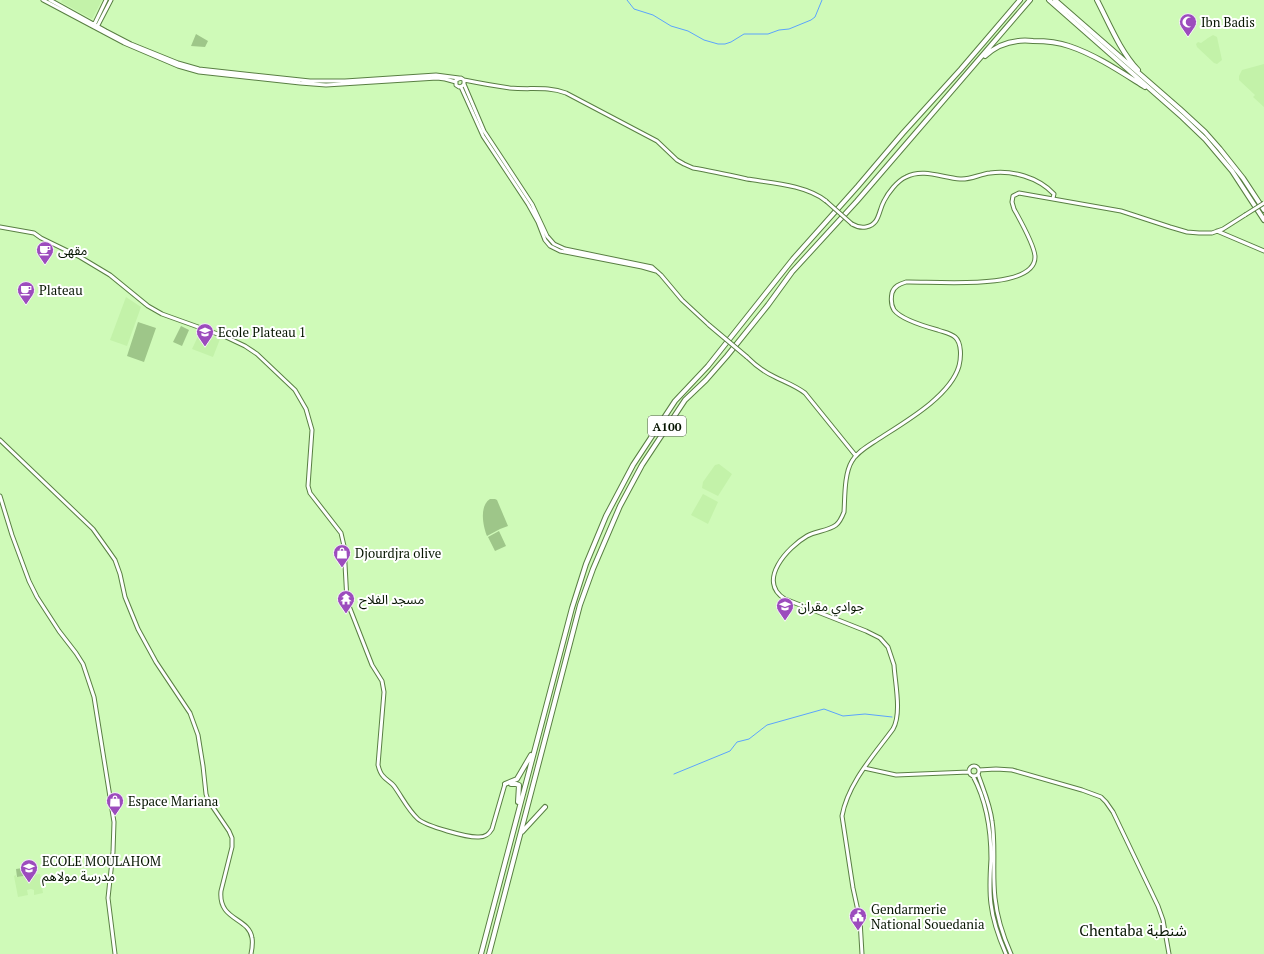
<svg xmlns="http://www.w3.org/2000/svg" width="1264" height="954" font-family="'PT Serif','Noto Sans Arabic',serif">
  <rect width="100%" height="100%" fill="#cffab8"/>
  <!-- built -->
  <path fill="#c3f2a9" d="M 62,0 L 102,0 L 92,19 L 61,2 Z
    M 1213,35 L 1217,37 L 1222,60 L 1217,64 L 1214,63 L 1197,47 L 1196,44 L 1198,42 L 1201,43 L 1208,38 Z
    M 1264,64 L 1264,107 L 1253,97 L 1255,95 L 1239,80 L 1239,76 L 1242,70 Z
    M 126,297 L 141,307 L 127,346 L 110,340 Z
    M 200,332 L 220,339 L 213,357 L 192,349 Z
    M 719,464 L 732,474 L 718,496 L 702,488 L 703,482 L 715,465 Z
    M 703,494 L 718,502 L 708,524 L 691,515 Z
    M 40,874 L 43,893 L 34,895 L 34,890 L 31,889 L 27,890 L 28,895 L 18,897 L 14,876 L 16,875 L 16,877 Z"/>
  <!-- green -->
  <path fill="#9ec689" d="M 196,34 L 208,41 L 205,47 L 191,46 Z
    M 138,322 L 156,328 L 144,362 L 127,356 Z
    M 181,326 L 189,330 L 182,346 L 173,342 Z
    M 490,499 L 495,499 L 497,500 L 508,526 L 500,529 L 487,536 C 483,526 479,506 490,499 Z
    M 499,531 L 506,546 L 495,551 L 488,537 Z
    M 35,866 L 36,874 L 17,877 L 16,869 Z"/>
  <g fill="none" stroke-linecap="round" stroke-linejoin="round">
    <!-- stream -->
    <path stroke="#5ba3fd" stroke-width="1" d="M 627,0 L 634,9 L 653,15 L 671,26 L 688,31 L 704,40 L 718,44 L 725,44 L 731,42 L 744,34 L 768,34 L 779,30 L 789,29 L 811,20 L 815,17 L 822,0
      M 674,774 L 730,751 L 737,742 L 749,739 L 767,725 L 824,709 L 843,716 L 865,714 L 892,717"/>
    <!-- secondary casing -->
    <g stroke="#597f43" stroke-width="5">
      <path id="secondary" d="M 43,0 L 124,43 L 178,66 L 199,72 L 300,83 L 326,85 L 437,78 L 445,79 L 456,82
        M 50,0 L 106,31 L 131,44 L 178,63 L 199,69 L 310,81 L 345,81 L 436,75 L 459,78
        M 94,25 L 106,0
        M 97,27 L 111,0
        M 464,80 L 464,84 L 462,86 L 459,87 L 456,85 L 456,80 L 461,78 L 464,80 C 479,83 495,86 510,88 C 530,90 547,86 566,93 L 657,141 L 677,160 L 684,164 L 693,168 C 711,171 729,175 747,179 C 772,183 806,185 826,201
        M 464,84 L 484,131 L 532,204 L 547,236 L 554,244 L 565,249 L 652,267 L 661,275 L 682,300 L 709,325
        M 461,87 L 483,136 L 528,204 L 538,222 L 545,240 L 550,246 L 560,251 L 642,267 L 656,271
        M 852,224 C 857,227 861,228 866,227 C 880,224 878,212 884,201 C 888,193 897,181 906,177 C 923,168 943,178 960,179 C 970,180 980,174 990,173 C 1012,170 1038,177 1054,194 L 1053,198
        M 0,227 L 34,233 L 41,238 L 80,257 L 110,275 L 148,306 L 162,314 L 226,337 L 245,346 L 257,354 L 295,390 L 306,409 L 312,430 L 308,486 L 310,493 L 341,533 L 344,546 L 347,601 L 372,665 L 382,681 L 384,692 L 378,765 C 379,769 380,773 383,776 C 386,780 391,782 394,786 C 402,797 408,810 418,819 C 426,826 468,838 479,837 C 486,837 489,834 492,829 L 505,784
        M 1217,231 L 1264,251
        M 747,357 C 755,365 764,372 775,377 C 785,382 796,386 805,393 L 856,456
        M 0,440 L 93,529 L 108,550 L 115,560 L 120,574 L 125,597 L 138,629 L 156,662 L 190,713 L 198,735 L 203,766 L 206,794 L 208,800 L 229,831 L 232,838 L 232,847 L 221,891 C 218,921 249,917 252,938 C 253,943 252,949 251,954
        M 0,496 L 12,535 L 29,581 L 37,597 L 59,631 L 76,653 L 83,664 L 94,697 L 114,822 L 113,852 L 108,898 L 115,954
        M969 771a5 5 0 1 1 10 0a5 5 0 1 1-10 0Z
        M 864,768 L 896,775 L 969,772
        M 979,770 L 996,769 L 1012,770 L 1082,790 L 1101,797 L 1106,802 L 1113,812 L 1158,906 L 1163,920 L 1169,954
        M 978,774 C 983,789 990,804 992,821 C 996,846 992,872 995,898 C 997,918 1003,936 1011,954
        M 973,776 C 987,802 991,829 991,859 C 990,874 989,889 991,904 C 993,922 999,938 1006,954
        M 862,954 L 860,920 L 853,888 L 842,816 C 848,783 874,755 893,729 C 902,713 895,683 894,665 L 888,647 L 880,638 L 866,631 L 785,599 C 756,581 788,547 807,536 C 816,531 828,531 836,525 C 840,522 842,517 844,512 C 845,498 844,474 852,461 C 857,452 868,446 877,440 C 903,423 950,397 959,366 C 961,358 962,343 955,337 C 950,333 943,332 938,330 C 927,327 901,319 894,310 C 891,305 891,298 892,293 C 894,286 900,284 906,282 C 930,281 1035,292 1035,257 C 1035,246 1020,220 1014,209 L 1012,202 L 1013,196 L 1019,193 L 1121,211 L 1170,227 L 1187,232 L 1199,233 L 1212,233 L 1223,229 L 1245,215"/>
    </g>
    <!-- highway casing -->
    <g stroke="#597f43" stroke-width="6">
      <path id="highway" d="M 1049,0 L 1182,117 L 1205,139 L 1232,171 L 1264,220
        M 1055,0 L 1180,109 L 1205,132 L 1220,149 L 1243,178 L 1264,210
        M 1097,0 C 1109,23 1120,51 1138,70
        M 985,56 C 999,43 1014,39 1033,41 C 1045,41 1058,42 1069,46 C 1096,55 1121,72 1145,87
        M 505,784 L 517,779 L 531,755
        M 511,784 L 516,784 L 519,785 L 518,802
        M 522,832 L 545,807
        M 481,954 L 572,608 L 586,564 L 606,516 L 633,465 L 675,401 L 708,366 L 793,259 L 858,186 L 903,133 L 961,69 L 1020,0
        M 489,954 L 580,605 L 593,569 L 620,506 L 642,465 L 685,400 L 706,380 L 727,356 L 768,305 L 792,272 L 857,201 L 1030,0"/>
    </g>
    <!-- secondary -->
    <use href="#secondary" stroke="#fff" stroke-width="3"/>
    <!-- highway -->
    <use href="#highway" stroke="#fff" stroke-width="4"/>
    <!-- secondary-bridge casing -->
    <g stroke="#597f43" stroke-width="5" stroke-linecap="butt">
      <path id="secondary-bridge" d="M 826,201 L 852,224
        M 1245,215 L 1264,203
        M 709,325 L 747,357"/>
    </g>
    <!-- secondary-bridge -->
    <use href="#secondary-bridge" stroke="#fff" stroke-width="3"/>
  </g>
  <!-- icons -->
  <defs>
    <g id="mosque-pin" transform="scale(0.9)"><path d="M0 17L-7.5 6A9.5 9.5 0 1 1 7.5 6Z" fill="#9c4cbd" stroke="#fff"/><path d="M3.5-4.9A6 6 0 1 0 3.5 4.9A5 5 0 1 1 3.5-4.9Z" fill="#fff"/></g>
    <g id="cafe-pin" transform="scale(0.9)"><path d="M0 17L-7.5 6A9.5 9.5 0 1 1 7.5 6Z" fill="#9c4cbd" stroke="#fff"/><path d="M-5.5-4.5H6V0H3Q3 3.5 0 3.5H-2.5Q-5.5 3.5-5.5 0ZM3-3.2v2h1.7v-2ZM-6 4.5H4V6H-6Z" fill="#fff"/></g>
    <g id="school-pin" transform="scale(0.9)"><path d="M0 17L-7.5 6A9.5 9.5 0 1 1 7.5 6Z" fill="#9c4cbd" stroke="#fff"/><path d="M0-5L7-2L0 1L-7-2ZM-4 1L0 2.5L4 1V4Q0 6-4 4Z" fill="#fff"/></g>
    <g id="shop-pin" transform="scale(0.9)"><path d="M0 17L-7.5 6A9.5 9.5 0 1 1 7.5 6Z" fill="#9c4cbd" stroke="#fff"/><path d="M-5-2.5h2.3a2.7 3.5 0 0 1 5.4 0H5L5.5 6h-11ZM-1.5-2.5h3a1.5 2.3 0 0 0-3 0Z" fill="#fff"/></g>
    <g id="temple-pin" transform="scale(0.9)"><path d="M0 17L-7.5 6A9.5 9.5 0 1 1 7.5 6Z" fill="#9c4cbd" stroke="#fff"/><path d="M0-6L5-2H3V0L6.5 2.5H4V6H1.5V3h-3V6H-4V2.5H-6.5L-3 0V-2H-5Z" fill="#fff"/></g>
    <g id="civic-pin" transform="scale(0.9)"><path d="M0 17L-7.5 6A9.5 9.5 0 1 1 7.5 6Z" fill="#9c4cbd" stroke="#fff"/><path d="M-.6-6.5H3V-4.5H.6V-3L4-1V1h2V6H-6V1h2V-1L-.6-3ZM-1.2 2.5V6h2.4V2.5Z" fill="#fff"/></g>
  </defs>
  <g fill-rule="evenodd">
    <use href="#mosque-pin" x="1188" y="22"/>
    <use href="#cafe-pin" x="45" y="250"/>
    <use href="#cafe-pin" x="26" y="290"/>
    <use href="#school-pin" x="205" y="332"/>
    <use href="#shop-pin" x="342" y="553"/>
    <use href="#temple-pin" x="346" y="599"/>
    <use href="#school-pin" x="785" y="606"/>
    <use href="#shop-pin" x="115" y="801"/>
    <use href="#school-pin" x="29" y="868"/>
    <use href="#civic-pin" x="858" y="916"/>
  </g>
  <g text-anchor="middle" dominant-baseline="central" stroke-width="4" stroke-linejoin="round" paint-order="stroke">
    <!-- shield labels -->
    <rect fill="#fff" stroke="#515b4d" stroke-width="1" x="648" y="416" width="38" height="20" rx="3"/>
    <g font-size="12" font-weight="bold" fill="#061501">
      <text x="667" y="426">A100</text>
    </g>
    <!-- poi labels -->
    <g font-size="13" fill="#061501" stroke="#fff" text-anchor="start">
      <text x="1201" y="22">Ibn Badis</text>
      <text x="58" y="250">مقهى</text>
      <text x="39" y="290">Plateau</text>
      <text x="218" y="332">Ecole Plateau 1</text>
      <text x="355" y="553">Djourdjra olive</text>
      <text x="359" y="599">مسجد الفلاح</text>
      <text x="798" y="606">جوادي مقران</text>
      <text x="128" y="801">Espace Mariana</text>
      <text x="42" y="861">ECOLE MOULAHOM<tspan x="42" dy="15">مدرسة مولاهم</tspan></text>
      <text x="871" y="909">Gendarmerie<tspan x="871" dy="15">National Souedania</tspan></text>
    </g>
    <!-- quarter labels -->
    <g font-size="15" fill="#061501" stroke="#fff">
      <text x="1133" y="930">Chentaba شنطبة</text>
    </g>
  </g>
</svg>
